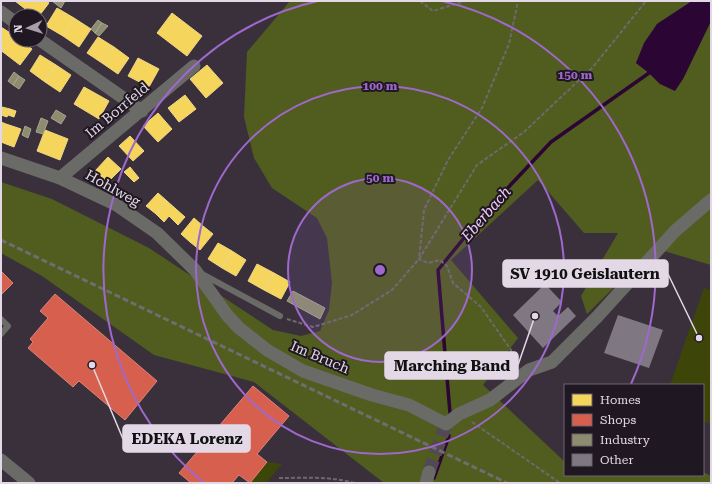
<svg xmlns="http://www.w3.org/2000/svg" width="712" height="484" font-family="'Roboto Serif',serif">
  <rect width="100%" height="100%" fill="#3a303c"/>
  <!-- green -->
  <path fill="#3d4608" d="M 704,288 L 711,291 L 711,424 L 703,421 L 703,385 L 670,385 Z
    M 267,462 L 282,464 L 266,483 L 250,483 Z"/>
  <!-- forest -->
  <path fill="#515c1f" d="M 290,1 L 692,1 L 657,24 L 636,63 L 649,73 L 660,84 L 683,79 L 711,21 L 711,265 L 654,248 L 587,314 L 581,296 L 618,233 L 584,233 L 538,180 L 451,260 L 518,338 L 483,385 L 565,462 L 565,475 L 703,475 L 703,472 L 711,476 L 711,483 L 384,483 L 254,382 L 154,355 L 42,276 L 1,253 L 1,182 L 52,199 L 149,248 L 273,330 L 301,336 L 320,331 L 329,310 L 332,283 L 327,238 L 317,218 L 272,188 L 254,158 L 244,117 L 247,52 Z"/>
  <!-- water -->
  <path fill="#2b0634" d="M 692,1 L 711,1 L 711,21 L 683,79 L 675,91 L 660,84 L 649,73 L 636,63 L 644,43 L 657,24 Z"/>
  <!-- homes -->
  <path fill="#f6d55c" stroke="#f0d685" d="M 15,1 L 30,1 L 24,8 Z
    M 30,1 L 46,1 L 49,3 L 39,16 L 35,16 L 24,8 Z
    M 57,8 L 74,18 L 63,36 L 46,26 Z
    M 172,13 L 202,36 L 187,56 L 157,33 Z
    M 74,18 L 91,29 L 79,47 L 63,36 Z
    M 1,27 L 15,36 L 3,52 L 1,51 Z
    M 15,36 L 16,40 L 20,40 L 32,49 L 20,65 L 3,52 Z
    M 98,37 L 114,47 L 102,63 L 87,53 Z
    M 114,47 L 129,58 L 118,74 L 102,63 Z
    M 40,55 L 56,65 L 45,82 L 30,71 Z
    M 138,58 L 159,69 L 149,87 L 128,76 Z
    M 56,65 L 71,75 L 60,92 L 45,82 Z
    M 207,65 L 223,83 L 206,98 L 190,79 Z
    M 84,87 L 109,101 L 99,119 L 74,104 Z
    M 185,95 L 196,109 L 179,122 L 168,108 Z
    M 2,107 L 10,109 L 7,117 L 1,115 Z
    M 10,109 L 16,111 L 14,117 L 8,115 Z
    M 158,113 L 172,129 L 158,142 L 143,126 Z
    M 1,122 L 6,124 L 1,136 Z
    M 6,124 L 21,129 L 14,147 L 1,142 L 1,136 Z
    M 45,130 L 68,139 L 60,160 L 37,151 Z
    M 130,136 L 144,151 L 133,161 L 119,146 Z
    M 108,157 L 121,169 L 108,182 L 95,171 Z
    M 130,167 L 139,178 L 134,182 L 124,172 Z
    M 158,193 L 167,201 L 156,214 L 146,206 Z
    M 167,201 L 185,217 L 178,225 L 169,216 L 164,222 L 156,214 Z
    M 194,218 L 203,226 L 190,242 L 181,234 Z
    M 203,226 L 213,234 L 200,250 L 190,242 Z
    M 218,243 L 232,251 L 222,268 L 208,259 Z
    M 232,251 L 246,260 L 236,276 L 222,268 Z
    M 257,264 L 274,273 L 264,290 L 248,281 Z
    M 274,273 L 290,282 L 281,299 L 264,290 Z"/>
  <!-- shops -->
  <path fill="#d6604d" stroke="#da847b" d="M 1,271 L 13,283 L 1,295 Z
    M 55,294 L 157,381 L 125,420 L 79,381 L 73,387 L 28,348 L 33,342 L 30,339 L 48,318 L 40,311 Z
    M 253,386 L 289,416 L 257,454 L 267,462 L 250,483 L 239,475 L 232,483 L 191,483 L 179,473 Z"/>
  <!-- industry -->
  <path fill="#8c8c6e" stroke="#a6a392" d="M 52,1 L 65,1 L 61,8 Z
    M 98,20 L 102,23 L 95,33 L 91,29 Z
    M 102,23 L 108,26 L 99,36 L 95,33 Z
    M 14,72 L 19,76 L 13,85 L 8,81 Z
    M 19,76 L 25,80 L 19,89 L 13,85 Z
    M 56,110 L 66,116 L 61,124 L 51,118 Z
    M 41,118 L 48,121 L 43,134 L 36,132 Z
    M 25,126 L 31,129 L 28,138 L 22,135 Z
    M 293,291 L 325,308 L 320,319 L 287,301 Z"/>
  <g fill="none" stroke-linecap="round" stroke-linejoin="round">
    <!-- stream -->
    <path stroke="#2b0634" stroke-width="3.5" d="M 450,413 L 438,270 L 486,211 L 551,142 L 649,73
      M 434,478 L 449,436"/>
  </g>
  <!-- building -->
  <path fill="#7f7781" d="M 545,284 L 562,302 L 553,311 L 558,316 L 568,307 L 576,316 L 543,348 L 513,315 Z
    M 618,315 L 663,330 L 649,368 L 604,353 Z"/>
  <g fill="none" stroke-linecap="round" stroke-linejoin="round">
    <!-- minor-tunnel -->
    <path stroke="#534956" stroke-width="13" stroke-dasharray="13 6" stroke-linecap="butt" d="M 429,472 L 446,424"/>
    <!-- path -->
    <path stroke="#6d696c" stroke-width="2" stroke-dasharray="4 2" stroke-linecap="butt" d="M 420,1 L 433,11 L 465,1
      M 287,319 L 313,327 L 352,315 L 392,290 L 419,259 L 477,165 L 524,132 L 593,67 L 646,1
      M 510,370 L 511,350 L 481,307 L 453,283 L 447,266 L 440,260 L 428,263 L 419,259 L 424,210 L 448,160 L 482,108 L 509,44 L 518,1
      M 472,422 L 560,483
      M 279,478 C 304,478 330,476 355,483"/>
    <!-- service -->
    <path stroke="#6a6a67" stroke-width="6" d="M 202,274 L 280,316
      M 1,319 L 8,326 L 1,334"/>
    <!-- minor -->
    <path stroke="#6a6a67" stroke-width="13" d="M 1,12 L 16,23
      M 40,40 L 142,111
      M 1,158 L 60,178 L 115,204 L 157,233 L 195,270 L 227,315 L 239,328 L 267,350 L 303,371 L 372,395 L 409,405 L 446,424 L 459,414 L 490,400 L 529,370 L 552,362 L 597,317 L 675,231 L 711,200
      M 60,178 L 194,66
      M 1,460 L 29,483
      M 426,483 L 429,472"/>
    <!-- rail -->
    <path stroke="#706c6f" stroke-width="3" stroke-dasharray="6 3" stroke-linecap="butt" d="M 1,240 L 507,483"/>
  </g>
  <!-- distance rings -->
  <circle cx="380" cy="270" r="92" fill="#9f68cd" fill-opacity=".12"/>
  <g fill="none" stroke="#9f68cd" stroke-width="2">
    <circle cx="380" cy="270" r="92"/>
    <circle cx="380" cy="270" r="184"/>
    <path d="M204 483A276 276 0 0 1 318 1M442 1A276 276 0 0 1 631 384"/>
  </g>
  <g text-anchor="middle" dominant-baseline="central" stroke-width="4" stroke-linejoin="round" paint-order="stroke">
    <!-- street labels -->
    <g font-size="14" fill="#e3d8e6" stroke="#1f1721">
      <text transform="translate(117 110) rotate(-40)">Im Borrfeld</text>
      <text transform="translate(113 188) rotate(29)">Hohlweg</text>
      <text transform="translate(320 357) rotate(23)">Im Bruch</text>
    </g>
    <!-- water labels -->
    <g font-size="15" font-style="italic" fill="#efcaf9" stroke="#1f1721">
      <text transform="translate(486 214) rotate(-49)">Eberbach</text>
    </g>
  </g>
  <circle cx="380" cy="270" r="6" fill="#9f68cd" stroke="#1f1721" stroke-width="2"/>
  <g font-size="12" text-anchor="middle" font-weight="bold" fill="#9f68cd" stroke="#1f1721" stroke-width="4" stroke-linejoin="round" paint-order="stroke">
    <text x="575" y="79">150 m</text>
    <text x="380" y="90">100 m</text>
    <text x="380" y="182">50 m</text>
  </g>
  <!-- callouts -->
  <path fill="none" stroke="#e3d8e6" stroke-width="1.5" d="M699 338L668 274M535 316L518 365M92 365L123 439"/>
  <g fill="#e3d8e6" stroke="#1f1721" stroke-width="1.5">
    <circle cx="699" cy="338" r="4"/>
    <circle cx="535" cy="316" r="4"/>
    <circle cx="92" cy="365" r="4"/>
  </g>
  <g fill="#e3d8e6" stroke="#e3d8e6" stroke-width="1.5">
    <rect x="503" y="260" width="165" height="27" rx="4"/>
    <rect x="385" y="352" width="133" height="27" rx="4"/>
    <rect x="123" y="425" width="127" height="27" rx="4"/>
  </g>
  <g font-size="15" text-anchor="middle" font-weight="bold" fill="#111">
    <text x="585" y="279">SV 1910 Geislautern</text>
    <text x="452" y="371">Marching Band</text>
    <text x="187" y="444">EDEKA Lorenz</text>
  </g>
  <!-- border -->
  <rect width="712" height="484" fill="none" stroke="#e3d8e6" stroke-width="4"/>
  <!-- legend -->
  <rect x="564" y="384" width="140" height="92" fill="#1f1721" stroke="#6d6470"/>
  <rect x="572" y="394" width="20" height="12" fill="#f6d55c" stroke="#6d6470"/>
  <text x="600" y="404" font-size="12" fill="#e3d8e6">Homes</text>
  <rect x="572" y="414" width="20" height="12" fill="#d6604d" stroke="#6d6470"/>
  <text x="600" y="424" font-size="12" fill="#e3d8e6">Shops</text>
  <rect x="572" y="434" width="20" height="12" fill="#8c8c6e" stroke="#6d6470"/>
  <text x="600" y="444" font-size="12" fill="#e3d8e6">Industry</text>
  <rect x="572" y="454" width="20" height="12" fill="#7f7781" stroke="#6d6470"/>
  <text x="600" y="464" font-size="12" fill="#e3d8e6">Other</text>
  <!-- north arrow -->
  <g transform="translate(28 28) rotate(266)"><circle r="19" fill="#1f1721" stroke="#6d6470"/>
  <path d="M0-3L7 15L0 10L-7 15Z" fill="#a89daa"/>
  <text y="-6" font-size="11" font-weight="bold" text-anchor="middle" fill="#e3d8e6">N</text>
  </g>
</svg>
